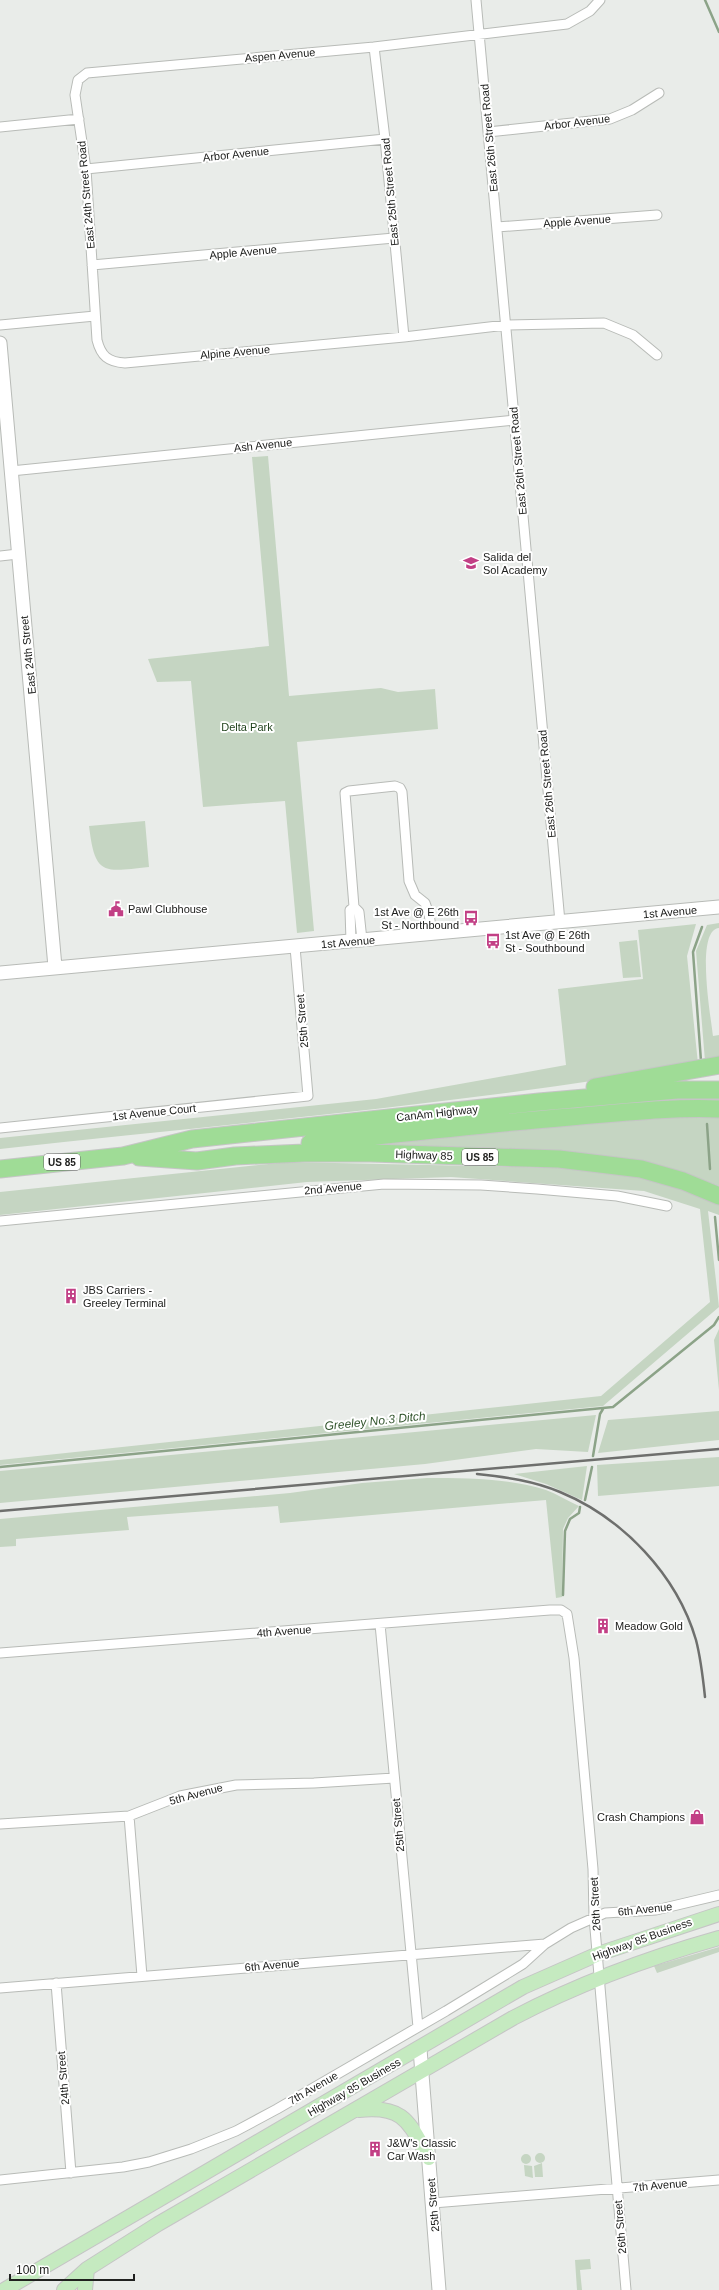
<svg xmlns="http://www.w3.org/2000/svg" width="719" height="2290" font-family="Helvetica,sans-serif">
  <rect width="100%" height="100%" fill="#e9ece9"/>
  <!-- green -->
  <path fill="#c5d5c2" d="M 268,456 L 289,696 L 381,688 L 398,692 L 435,689 L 438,729 L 297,742 L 314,931 L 297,933 L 285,801 L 203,807 L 191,681 L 157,682 L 148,659 L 269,646 L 252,457 Z
    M 145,821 L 149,867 C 103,872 95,876 89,826 Z
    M 719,923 L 719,928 C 695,930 711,1018 713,1036 L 719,1035 L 719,1058 L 705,1061 L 696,951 L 707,925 Z
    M 696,924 L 687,956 L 698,1064 C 467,1104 233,1123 0,1149 L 0,1138 L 376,1099 L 566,1065 L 558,989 L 643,979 L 638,930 Z
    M 637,940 L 641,977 L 623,978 L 619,942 Z
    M 674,1115 L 719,1117 L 719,1186 L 656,1164 L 577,1154 L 364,1146 L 365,1143 Z
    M 288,1162 L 563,1168 L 646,1178 L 677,1185 L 719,1204 L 719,1215 L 708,1211 L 719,1307 L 603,1406 L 0,1465 L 0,1460 L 601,1396 L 710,1302 L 700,1209 L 644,1191 L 451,1177 L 307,1182 L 0,1215 L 0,1192 Z
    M 719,1329 L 719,1390 L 714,1340 Z
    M 719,1411 L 719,1440 L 598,1453 L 608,1420 Z
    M 596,1415 L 588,1452 L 536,1449 L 425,1464 L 0,1503 L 0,1471 Z
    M 719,1457 L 719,1486 L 598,1496 L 597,1465 Z
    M 587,1466 L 582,1500 L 546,1484 L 514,1474 Z
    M 427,1478 C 467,1478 507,1478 546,1490 C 557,1494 568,1501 579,1506 L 568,1518 L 563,1529 L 562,1597 L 556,1598 L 546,1500 L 280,1523 L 278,1506 L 127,1517 L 129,1530 L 16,1539 L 16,1546 L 0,1547 L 0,1519 L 290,1493 L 362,1483 Z
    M 719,1947 L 719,1952 L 657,1973 L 654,1966 Z
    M535 2158a5 5 0 1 1 10 0a5 5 0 1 1-10 0Z
    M521 2159a5 5 0 1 1 10 0a5 5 0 1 1-10 0Z
    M 542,2163 L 543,2177 L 535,2177 L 534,2166 Z
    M 524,2165 L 532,2166 L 533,2178 L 525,2176 Z
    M 590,2259 L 591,2269 L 580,2270 L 582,2290 L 577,2290 L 575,2260 Z"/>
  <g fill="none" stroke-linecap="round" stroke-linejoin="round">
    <!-- stream -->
    <path stroke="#8ca388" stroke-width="2.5" d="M 705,0 L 719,32
      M 701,1061 L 693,952 L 702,927
      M 707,1124 L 710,1169
      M 715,1217 L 719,1260
      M 593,1456 L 600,1414 L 603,1409
      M 0,1467 L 613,1407 L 714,1325 L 719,1317
      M 585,1500 L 592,1467
      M 563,1595 L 565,1531 L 570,1519 L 579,1513 L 580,1507"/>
    <!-- street casing -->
    <g stroke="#b8bbb7" stroke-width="11">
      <path id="street" d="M 476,0 L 560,922
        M 600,0 L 590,11 L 567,24 L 374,47 L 87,73 L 78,80 L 75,95 L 86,169 L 97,340 C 101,356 108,362 125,363 L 404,337 L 506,325 L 604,323 L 633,335 L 657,355
        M 374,47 L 385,139 L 404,337
        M 0,127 L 79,119
        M 488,132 L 610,119 L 632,110 L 659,93
        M 86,169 L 385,139
        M 497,227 L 657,215
        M 92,265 L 394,238
        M 0,325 L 95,316
        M 11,471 L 514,420
        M 0,556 L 18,554
        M 354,907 L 345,793 L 349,791 L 395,786 L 400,788 L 402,792 L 409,881 L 415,895 L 425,903 L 429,914 L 432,933
        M 351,941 L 350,910 L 354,907 L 359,912 L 362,940
        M 0,1128 L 308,1096 L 295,947
        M 0,1221 L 384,1184 L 481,1185 L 537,1189 L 617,1196 L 667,1206
        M 380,1624 L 418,2027
        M 0,1653 L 550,1610 L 561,1610 L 567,1614 L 574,1658 L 593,1869 L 594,1917 L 626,2290
        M 129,1816 L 142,1976
        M 0,1824 L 129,1816 L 180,1796 L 236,1785 L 314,1783 L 394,1778
        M 56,1983 L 71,2173
        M 0,1988 L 545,1944
        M 0,2180 L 123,2167 L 149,2162 L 191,2149 L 236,2131 L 277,2109 L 446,2011 L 523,1964 L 545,1944 L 571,1928 L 605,1913 L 656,1910 L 719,1895
        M 433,2203 L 719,2180"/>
    </g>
    <!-- secondary casing -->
    <g stroke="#b8bbb7" stroke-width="15">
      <path id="secondary" d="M 0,343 L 55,967
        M 0,973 L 719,907
        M 420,2049 L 439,2290"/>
    </g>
    <!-- primary casing -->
    <g stroke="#c5c5c5" stroke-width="16">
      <path id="primary" d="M 359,2110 C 405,2105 409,2123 429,2158
        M 4,2290 L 523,1987 L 598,1954 L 719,1914
        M 64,2290 L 87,2269 L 158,2224 L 513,2018 C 578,1984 648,1958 719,1938
        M 85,2290 L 87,2269"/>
    </g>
    <!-- highway casing -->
    <g stroke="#c5c5c5" stroke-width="19">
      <path id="highway" d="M 595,1087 L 719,1065
        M 310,1143 C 397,1134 483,1124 570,1117 C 620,1113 669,1107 719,1109
        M 139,1157 L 197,1161 L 235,1156 L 304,1153 L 371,1153 L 559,1159 L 641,1169 L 683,1181 L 719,1196
        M 0,1169 L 123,1156 L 192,1139 L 539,1102 L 677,1090 L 719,1090"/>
    </g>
    <!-- street -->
    <use href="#street" stroke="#fff" stroke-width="9"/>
    <!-- secondary -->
    <use href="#secondary" stroke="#fff" stroke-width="13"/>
    <!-- primary -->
    <use href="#primary" stroke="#c5eac0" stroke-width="14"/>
    <!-- highway -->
    <use href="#highway" stroke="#9fdc96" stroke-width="17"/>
    <!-- rail -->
    <path stroke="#6e6f6d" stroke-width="2.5" d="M 477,1474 C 506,1477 534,1481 560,1492 C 623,1518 677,1575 696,1640 C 701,1659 703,1678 705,1697
      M 0,1511 L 719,1449"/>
  </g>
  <!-- icons -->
  <defs>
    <g id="school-bare" transform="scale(1.2)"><path d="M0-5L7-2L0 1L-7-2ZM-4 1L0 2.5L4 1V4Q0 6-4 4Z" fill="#c23f85" stroke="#fff" stroke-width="2.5" paint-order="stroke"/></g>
    <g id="civic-bare" transform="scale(1.2)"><path d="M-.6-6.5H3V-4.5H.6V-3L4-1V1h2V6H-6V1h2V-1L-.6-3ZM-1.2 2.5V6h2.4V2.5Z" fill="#c23f85" stroke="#fff" stroke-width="2.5" paint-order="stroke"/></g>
    <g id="bus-bare" transform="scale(1.2)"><path d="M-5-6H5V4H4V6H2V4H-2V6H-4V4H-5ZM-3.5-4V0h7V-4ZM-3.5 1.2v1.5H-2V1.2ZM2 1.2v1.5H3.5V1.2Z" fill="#c23f85" stroke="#fff" stroke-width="2.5" paint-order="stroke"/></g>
    <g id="building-bare" transform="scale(1.2)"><path d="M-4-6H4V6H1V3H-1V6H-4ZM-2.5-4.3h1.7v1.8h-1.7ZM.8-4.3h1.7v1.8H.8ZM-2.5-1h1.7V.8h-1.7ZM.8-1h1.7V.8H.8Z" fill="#c23f85" stroke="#fff" stroke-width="2.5" paint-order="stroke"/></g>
    <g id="shop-bare" transform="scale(1.2)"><path d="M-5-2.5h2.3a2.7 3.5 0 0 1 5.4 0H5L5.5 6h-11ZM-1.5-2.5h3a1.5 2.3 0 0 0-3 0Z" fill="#c23f85" stroke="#fff" stroke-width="2.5" paint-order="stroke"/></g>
  </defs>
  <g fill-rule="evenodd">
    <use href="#school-bare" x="471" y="563"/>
    <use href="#civic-bare" x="116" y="909"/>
    <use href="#bus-bare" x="471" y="918"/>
    <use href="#bus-bare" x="493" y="941"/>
    <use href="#building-bare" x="71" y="1296"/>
    <use href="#building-bare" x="603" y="1626"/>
    <use href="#shop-bare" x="697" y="1817"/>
    <use href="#building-bare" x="375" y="2149"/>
  </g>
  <g text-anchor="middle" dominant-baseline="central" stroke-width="4" stroke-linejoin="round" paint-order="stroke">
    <!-- shield labels -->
    <g fill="#fff" stroke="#636462" stroke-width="1">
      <rect x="462" y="1149" width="36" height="16" rx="3"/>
      <rect x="44" y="1154" width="36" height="16" rx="3"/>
    </g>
    <g font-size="10" font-weight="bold" fill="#20211f">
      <text x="480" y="1157">US 85</text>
      <text x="62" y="1162">US 85</text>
    </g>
    <!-- street labels -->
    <g font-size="11" fill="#20211f" stroke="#fff">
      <text transform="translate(280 55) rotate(-5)">Aspen Avenue</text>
      <text transform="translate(577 122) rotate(-7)">Arbor Avenue</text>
      <text transform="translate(489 138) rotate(-95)">East 26th Street Road</text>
      <text transform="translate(236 154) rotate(-6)">Arbor Avenue</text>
      <text transform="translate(390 192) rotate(-95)">East 25th Street Road</text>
      <text transform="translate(86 195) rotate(-95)">East 24th Street Road</text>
      <text transform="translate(577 221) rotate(-4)">Apple Avenue</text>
      <text transform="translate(243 252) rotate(-5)">Apple Avenue</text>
      <text transform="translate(235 352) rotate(-5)">Alpine Avenue</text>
      <text transform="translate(263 445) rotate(-6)">Ash Avenue</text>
      <text transform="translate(518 461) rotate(-95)">East 26th Street Road</text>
      <text transform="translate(28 655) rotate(-96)">East 24th Street</text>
      <text transform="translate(547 784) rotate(-95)">East 26th Street Road</text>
      <text transform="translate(670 912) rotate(-5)">1st Avenue</text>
      <text transform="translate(348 942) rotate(-5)">1st Avenue</text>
      <text transform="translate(302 1021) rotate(-95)">25th Street</text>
      <text transform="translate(154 1112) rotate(-6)">1st Avenue Court</text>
      <text transform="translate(437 1113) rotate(-6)">CanAm Highway</text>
      <text transform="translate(424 1155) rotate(2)">Highway 85</text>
      <text transform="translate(333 1188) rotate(-5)">2nd Avenue</text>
      <text transform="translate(284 1631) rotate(-4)">4th Avenue</text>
      <text transform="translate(196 1794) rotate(-15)">5th Avenue</text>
      <text transform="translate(398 1825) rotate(-95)">25th Street</text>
      <text transform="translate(595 1904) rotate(-93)">26th Street</text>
      <text transform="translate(645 1909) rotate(-6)">6th Avenue</text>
      <text transform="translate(642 1939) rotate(-20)">Highway 85 Business</text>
      <text transform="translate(272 1965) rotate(-5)">6th Avenue</text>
      <text transform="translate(63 2078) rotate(-95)">24th Street</text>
      <text transform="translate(354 2087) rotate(-30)">Highway 85 Business</text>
      <text transform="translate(313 2088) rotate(-30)">7th Avenue</text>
      <text transform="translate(660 2185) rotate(-5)">7th Avenue</text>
      <text transform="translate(433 2205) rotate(-95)">25th Street</text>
      <text transform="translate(620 2227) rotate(-95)">26th Street</text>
    </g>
    <!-- poi labels -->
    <g font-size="11" fill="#20211f" stroke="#fff" text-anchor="start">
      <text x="483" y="557">Salida del<tspan x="483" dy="13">Sol Academy</tspan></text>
      <text x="128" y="909">Pawl Clubhouse</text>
      <text x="459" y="912" text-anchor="end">1st Ave @ E 26th<tspan x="459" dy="13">St - Northbound</tspan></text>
      <text x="505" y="935">1st Ave @ E 26th<tspan x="505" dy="13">St - Southbound</tspan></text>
      <text x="83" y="1290">JBS Carriers -<tspan x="83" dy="13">Greeley Terminal</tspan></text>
      <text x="615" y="1626">Meadow Gold</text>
      <text x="685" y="1817" text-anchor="end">Crash Champions</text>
      <text x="387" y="2143">J&amp;W's Classic<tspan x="387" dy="13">Car Wash</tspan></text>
    </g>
    <!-- park labels -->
    <g font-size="11" fill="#1d3f18" stroke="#fff">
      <text x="247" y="727">Delta Park</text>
    </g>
    <!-- water labels -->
    <g font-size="12" font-style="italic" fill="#31542c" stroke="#fff">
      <text transform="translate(375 1421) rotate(-6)">Greeley No.3 Ditch</text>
    </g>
  </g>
  <!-- scale -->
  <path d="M10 2274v6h124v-6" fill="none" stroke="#20211f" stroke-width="2"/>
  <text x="16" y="2274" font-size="12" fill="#20211f" stroke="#ffffff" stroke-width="3" paint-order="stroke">100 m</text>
</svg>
